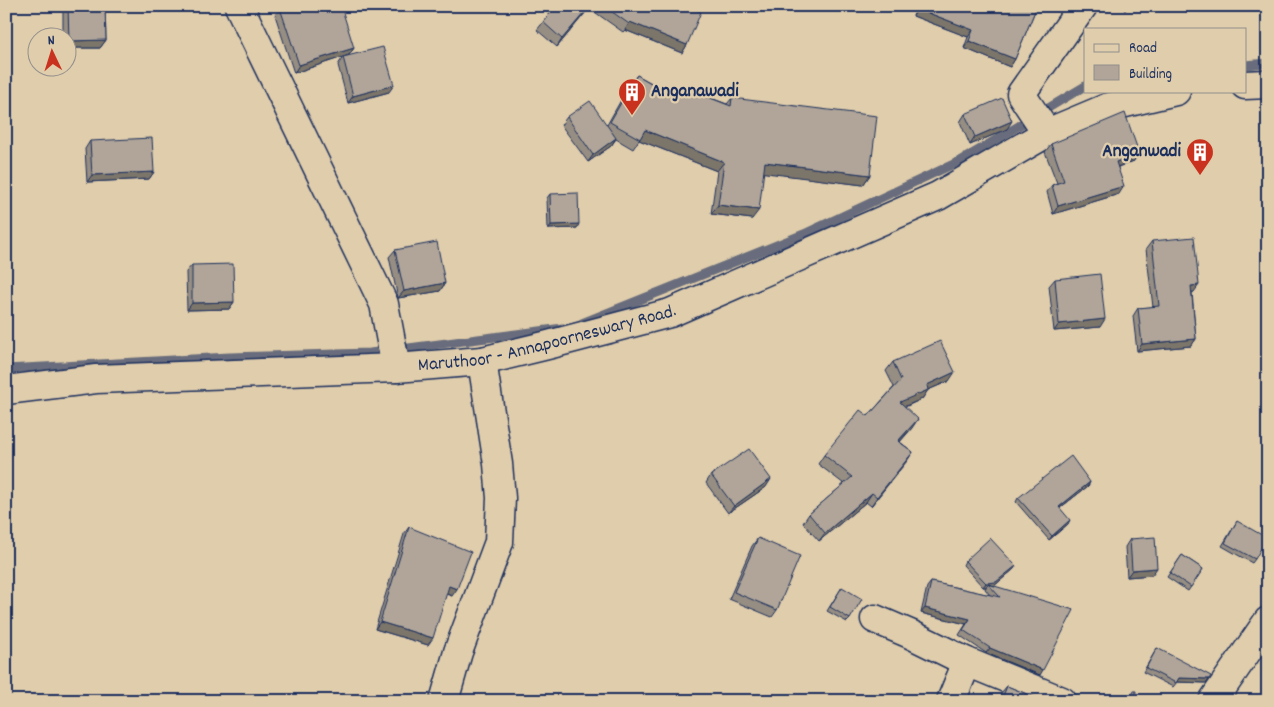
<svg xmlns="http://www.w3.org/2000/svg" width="1274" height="707" font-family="Dekko,sans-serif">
  <rect width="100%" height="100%" fill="#e0cdab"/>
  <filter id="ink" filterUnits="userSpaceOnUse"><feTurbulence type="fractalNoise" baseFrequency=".02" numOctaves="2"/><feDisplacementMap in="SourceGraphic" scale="10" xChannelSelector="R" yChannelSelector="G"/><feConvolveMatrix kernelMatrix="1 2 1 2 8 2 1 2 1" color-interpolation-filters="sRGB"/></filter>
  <g filter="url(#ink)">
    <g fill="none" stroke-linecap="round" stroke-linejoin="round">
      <!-- stream -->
      <path stroke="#676c7c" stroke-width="9" d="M 1245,65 L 1268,63
        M 582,323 L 804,234 L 962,160 L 1085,86
        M 6,369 L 230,357 L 370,353 L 563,328"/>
      <!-- minor casing -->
      <g stroke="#1b2f5e" stroke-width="31">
        <g id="minor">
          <path d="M 239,6 L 384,304 L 396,368"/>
          <path d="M 1245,85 L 1268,84"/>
          <path d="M 1047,133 L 1021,94 L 1083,6"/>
          <path id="s1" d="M 6,390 L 96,379 L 396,368 L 482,361 L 548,345 L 670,313 L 938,196 L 1047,133 L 1109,107 L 1176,91"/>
          <path d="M 875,619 L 910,634 L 967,662 L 1062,701"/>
          <path d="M 444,701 L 458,652 L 499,542 L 501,498 L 498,464 L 482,361"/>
          <path d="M 951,701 L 967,662"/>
          <path d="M 1213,701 L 1268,621"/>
        </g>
      </g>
      <!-- minor -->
      <use href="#minor" stroke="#e0cdab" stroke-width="28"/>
    </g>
    <!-- wall -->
    <path fill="#978e83" stroke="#1b2f5e" d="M 63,6 L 105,6 L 106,40 L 100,48 L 68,48 L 68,38 L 63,38 Z
      M 556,6 L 691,6 L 687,45 L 682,53 L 625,30 L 623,32 L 589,8 L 557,47 L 537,30 Z
      M 917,6 L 1037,6 L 1015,59 L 1010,67 L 964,48 L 968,37 L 913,16 Z
      M 1120,6 L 1129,6 L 1125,11 Z
      M 280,8 L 354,48 L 349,55 L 294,73 L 275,15 Z
      M 343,57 L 389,92 L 348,103 L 338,65 Z
      M 637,75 L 675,96 L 682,87 L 727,104 L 732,98 L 870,175 L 863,185 L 763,172 L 752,219 L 711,214 L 717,171 L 639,140 L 633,149 L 616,139 L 611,146 L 588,162 L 561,125 L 567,117 L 607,125 L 630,84 Z
      M 965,114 L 1007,129 L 970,145 L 960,122 Z
      M 90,141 L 154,172 L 149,179 L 87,182 L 85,149 Z
      M 1051,144 L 1134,161 L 1118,167 L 1119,194 L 1053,214 L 1047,192 L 1052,185 L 1057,183 L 1045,152 Z
      M 550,194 L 577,228 L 548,229 L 547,198 Z
      M 1152,241 L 1194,292 L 1192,292 L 1196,339 L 1191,346 L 1137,351 L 1133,316 L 1138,308 L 1153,307 L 1146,249 Z
      M 395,250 L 445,283 L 440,291 L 398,298 L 389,257 Z
      M 192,265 L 234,302 L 229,309 L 187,310 L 186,272 Z
      M 1055,279 L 1100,327 L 1054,331 L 1049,286 Z
      M 893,362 L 949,381 L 928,390 L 922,399 L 905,407 L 912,428 L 900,442 L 913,452 L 871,506 L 866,502 L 819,541 L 803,523 L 809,514 L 844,484 L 818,464 L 824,455 L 868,416 L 894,387 L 886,371 Z
      M 1268,471 L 1268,506 L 1262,475 L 1265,472 Z
      M 711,475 L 766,487 L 728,513 L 706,483 Z
      M 1090,482 L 1088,486 L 1060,508 L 1068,524 L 1049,540 L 1016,502 L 1018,498 Z
      M 1237,521 L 1255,559 L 1252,563 L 1222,546 Z
      M 409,527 L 452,596 L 446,594 L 428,645 L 375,629 L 404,534 Z
      M 758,538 L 777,610 L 772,617 L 729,599 L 752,546 Z
      M 1130,539 L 1152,575 L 1127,577 L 1125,547 Z
      M 1182,555 L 1203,569 L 1188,591 L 1167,577 Z
      M 965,561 L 1014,569 L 994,586 L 1040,675 L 986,653 L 959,635 L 966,624 L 921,613 L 927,587 L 931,582 L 990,595 L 985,589 L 986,587 L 983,587 L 963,565 Z
      M 842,587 L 850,619 L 847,622 L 827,611 Z
      M 1157,648 L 1207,683 L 1177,682 L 1173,687 L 1143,672 Z
      M 1007,686 L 1044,701 L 999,701 L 1001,693 Z"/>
    <!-- shaded-wall -->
    <path fill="#7b746a" stroke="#1b2f5e" d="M 590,6 L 591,6 L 557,47 L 562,39 Z
      M 918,9 L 973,30 L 968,37 L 913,16 Z
      M 630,22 L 687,45 L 682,53 L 625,30 Z
      M 106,40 L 100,48 L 68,48 L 68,43 L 69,41 Z
      M 969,41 L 1015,59 L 1010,67 L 964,48 Z
      M 354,48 L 349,55 L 294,73 L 299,65 Z
      M 394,85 L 389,92 L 348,103 L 353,96 Z
      M 1012,121 L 1007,129 L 970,145 L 975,137 Z
      M 645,130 L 724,162 L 717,171 L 639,140 Z
      M 616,138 L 611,146 L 588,162 L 593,155 Z
      M 1139,153 L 1134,161 L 1111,169 L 1116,162 Z
      M 765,162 L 870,175 L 863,185 L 758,172 Z
      M 154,172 L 149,179 L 87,182 L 92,175 Z
      M 1124,186 L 1119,194 L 1053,214 L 1058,206 Z
      M 718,205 L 759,210 L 752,219 L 711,214 Z
      M 579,224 L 577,228 L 548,229 L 551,225 Z
      M 445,283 L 440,291 L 398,298 L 404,291 Z
      M 1199,285 L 1194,292 L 1186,293 L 1191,286 Z
      M 234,302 L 229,309 L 187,310 L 192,303 Z
      M 1105,319 L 1100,327 L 1054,331 L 1059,324 Z
      M 1196,339 L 1191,346 L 1137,351 L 1142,344 Z
      M 955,372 L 949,381 L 928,390 L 922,399 L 894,411 L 900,402 L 927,385 Z
      M 918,419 L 912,428 L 892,449 L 898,441 Z
      M 913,452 L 907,461 L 871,506 L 877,497 Z
      M 771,479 L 766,487 L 728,513 L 734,506 Z
      M 1090,482 L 1088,486 L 1056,511 L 1059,507 Z
      M 872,493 L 866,502 L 819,541 L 825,533 Z
      M 1070,520 L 1068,524 L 1049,540 L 1052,536 Z
      M 1016,566 L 1014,569 L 994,586 L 988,584 L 986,587 L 983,587 L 986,583 Z
      M 1157,568 L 1152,575 L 1127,577 L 1132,570 Z
      M 449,586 L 457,589 L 452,596 L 444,593 Z
      M 925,608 L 970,619 L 966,624 L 921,613 Z
      M 380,622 L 433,638 L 428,645 L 375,629 Z
      M 990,648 L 1043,670 L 1040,675 L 986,653 Z
      M 1179,678 L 1209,679 L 1207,683 L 1176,682 Z"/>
    <!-- building -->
    <path fill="#b0a598" stroke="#1b2f5e" d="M 68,6 L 105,6 L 106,40 L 69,41 Z
      M 284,6 L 341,6 L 354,48 L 299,65 L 280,8 Z
      M 556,6 L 590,6 L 562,39 L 543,22 Z
      M 604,6 L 691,6 L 691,8 L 701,12 L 687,45 L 630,22 L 629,24 Z
      M 919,6 L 1037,6 L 1015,59 L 969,41 L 973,30 L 918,9 Z
      M 383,47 L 394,85 L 353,96 L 343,57 Z
      M 637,75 L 677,98 L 682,87 L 731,106 L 732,98 L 877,116 L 870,175 L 765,162 L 759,210 L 718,205 L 724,162 L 645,130 L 640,139 L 610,122 Z
      M 1002,98 L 1012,121 L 975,137 L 965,114 Z
      M 590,101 L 616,138 L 593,155 L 567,117 Z
      M 1125,113 L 1139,153 L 1116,162 L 1124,186 L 1058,206 L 1052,185 L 1064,181 L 1051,144 Z
      M 152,138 L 154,172 L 92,175 L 90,141 Z
      M 578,193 L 579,224 L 551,225 L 550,194 Z
      M 1194,237 L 1199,285 L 1191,286 L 1196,339 L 1142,344 L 1138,308 L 1159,306 L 1152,241 Z
      M 437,242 L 445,283 L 404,291 L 395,250 Z
      M 233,264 L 234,302 L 192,303 L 192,265 Z
      M 1100,274 L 1105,319 L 1059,324 L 1055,279 Z
      M 940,341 L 955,372 L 927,385 L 928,390 L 900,402 L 918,419 L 898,441 L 913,452 L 877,497 L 872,493 L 825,533 L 809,514 L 852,477 L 824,455 L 860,410 L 868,416 L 901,380 L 893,362 Z
      M 749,449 L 771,479 L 734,506 L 711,475 Z
      M 1071,456 L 1090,482 L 1059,507 L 1070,520 L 1052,536 L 1018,498 Z
      M 1268,471 L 1268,488 L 1265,472 Z
      M 1237,521 L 1267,538 L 1255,559 L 1225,543 Z
      M 409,527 L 471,552 L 457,589 L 449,586 L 433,638 L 380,622 Z
      M 1155,537 L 1157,568 L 1132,570 L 1130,539 Z
      M 758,538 L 800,556 L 777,610 L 734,592 Z
      M 990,538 L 1016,566 L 996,582 L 986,583 L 965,561 Z
      M 1182,555 L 1203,569 L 1191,587 L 1170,573 Z
      M 931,582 L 1000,597 L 988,584 L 1074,610 L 1043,670 L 990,648 L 963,630 L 970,619 L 925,608 Z
      M 842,587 L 862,599 L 850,619 L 830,607 Z
      M 1157,648 L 1211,676 L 1209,679 L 1179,678 L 1176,683 L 1146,668 Z
      M 1007,686 L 1044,701 L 1001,701 Z
      M 1134,691 L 1136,691 L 1135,701 L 1129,701 Z"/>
  </g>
  <!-- icons -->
  <defs>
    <g id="building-pin" transform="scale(1.4375)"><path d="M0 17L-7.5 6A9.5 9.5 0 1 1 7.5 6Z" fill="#c8321e" stroke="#e0cdab"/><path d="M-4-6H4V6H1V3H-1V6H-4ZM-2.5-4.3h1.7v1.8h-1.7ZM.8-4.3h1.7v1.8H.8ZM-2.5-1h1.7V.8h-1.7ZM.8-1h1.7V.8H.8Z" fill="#fff"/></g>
  </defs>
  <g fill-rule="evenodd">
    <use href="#building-pin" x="632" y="92"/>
    <use href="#building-pin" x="1200" y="152"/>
  </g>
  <g text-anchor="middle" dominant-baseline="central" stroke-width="4.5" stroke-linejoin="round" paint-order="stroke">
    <!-- poi labels -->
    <g font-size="19" font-weight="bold" fill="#1b2f5e" stroke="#e0cdab" text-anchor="start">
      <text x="651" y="92">Anganawadi</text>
      <text x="1181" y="152" text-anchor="end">Anganwadi</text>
    </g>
    <!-- street labels -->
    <g font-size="19" fill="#1b2f5e" stroke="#e0cdab">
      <text stroke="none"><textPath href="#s1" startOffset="545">Maruthoor - Annapoorneswary Road.</textPath></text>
    </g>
  </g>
  <!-- margin -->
  <rect width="1274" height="707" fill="none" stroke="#e0cdab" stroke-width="25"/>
  <rect x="12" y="12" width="1249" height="682" fill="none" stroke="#1b2f5e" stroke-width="2" filter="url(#ink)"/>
  <!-- legend -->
  <rect x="1084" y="28" width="162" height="65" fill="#e0cdab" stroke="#918e8c"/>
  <rect x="1094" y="44" width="25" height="8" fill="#e0cdab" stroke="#918e8c"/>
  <text x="1129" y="52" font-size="15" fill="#1b2f5e">Road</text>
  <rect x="1094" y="65" width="25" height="15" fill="#b0a598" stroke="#918e8c"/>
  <text x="1129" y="78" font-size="15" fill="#1b2f5e">Building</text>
  <!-- north arrow -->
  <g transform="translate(52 52) rotate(356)"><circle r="24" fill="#e0cdab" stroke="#918e8c"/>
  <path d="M0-4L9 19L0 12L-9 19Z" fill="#c8321e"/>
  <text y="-8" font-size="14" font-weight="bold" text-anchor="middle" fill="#1b2f5e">N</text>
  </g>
</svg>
